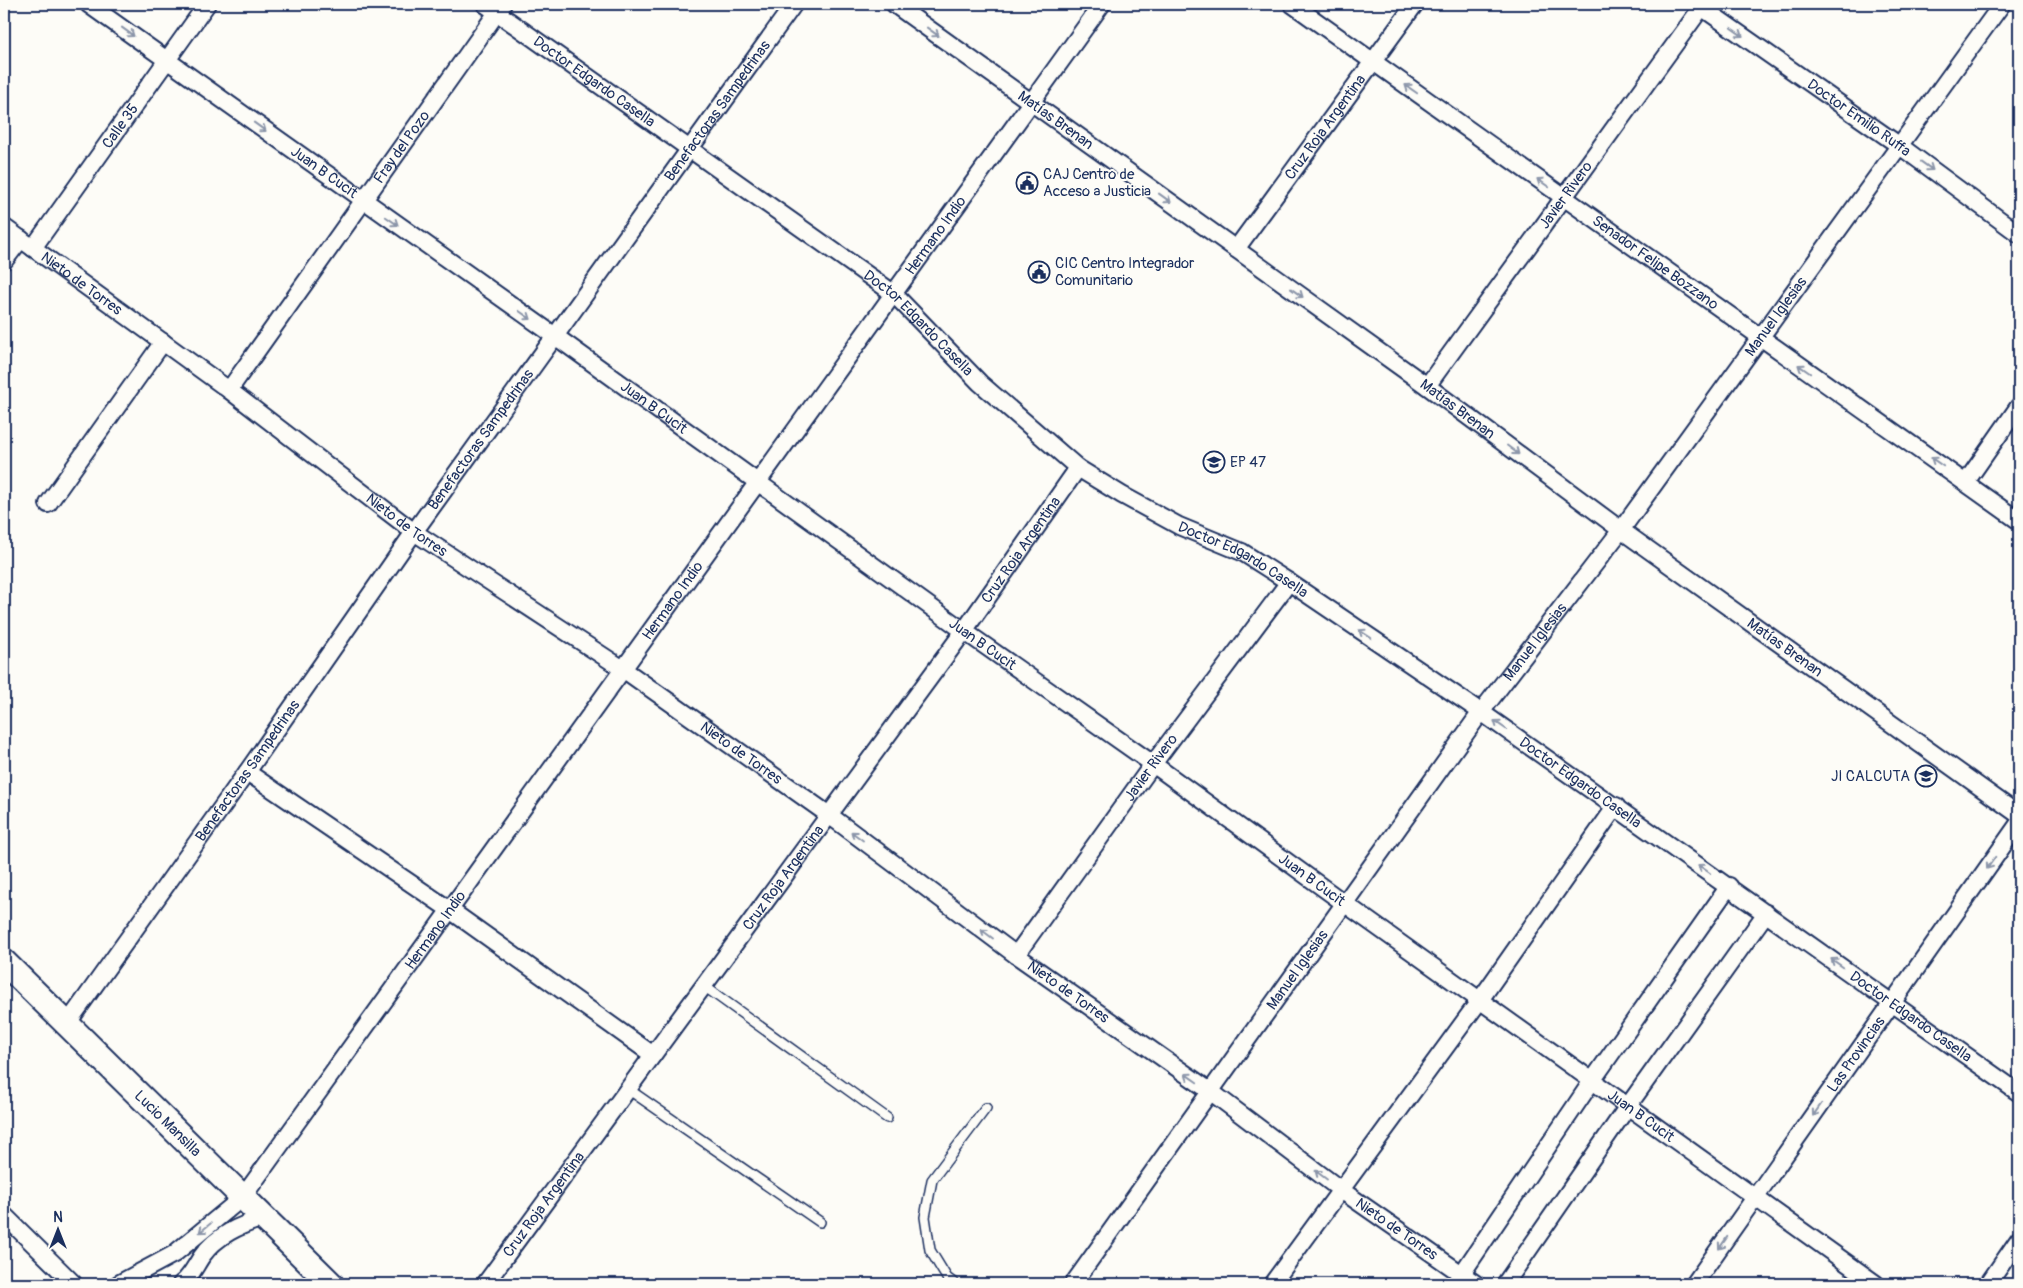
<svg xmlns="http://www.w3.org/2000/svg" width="2023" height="1288" font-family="Pangolin,sans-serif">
  <rect width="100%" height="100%" fill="#fdfcf7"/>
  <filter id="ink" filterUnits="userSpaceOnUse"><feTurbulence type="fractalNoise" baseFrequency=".02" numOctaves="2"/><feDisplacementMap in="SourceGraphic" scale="10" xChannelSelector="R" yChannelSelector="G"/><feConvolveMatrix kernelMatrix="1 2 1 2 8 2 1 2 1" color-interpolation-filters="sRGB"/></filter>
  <g filter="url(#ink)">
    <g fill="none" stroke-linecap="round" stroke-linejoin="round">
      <!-- service casing -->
      <g stroke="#1b2f5e" stroke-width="12">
        <path id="service" d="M 704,986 L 887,1118
          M 628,1089 L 820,1222
          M 955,1284 L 947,1278 L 930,1250 L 925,1217 L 932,1180 L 986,1108"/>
      </g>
      <!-- minor casing -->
      <g stroke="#1b2f5e" stroke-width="20">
        <g id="minor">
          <path id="s1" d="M 88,4 L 555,336 L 964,631 L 1153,764 L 1344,903 L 1876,1284"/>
          <path id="s2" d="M 485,4 L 893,293 L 980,383 L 1078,468 L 1122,495 L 1179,526 L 1242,552 L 1289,582 L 1481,712 L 2019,1093"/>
          <path id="s3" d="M 894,4 L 1427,386 L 1621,530 L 2019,815"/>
          <path id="s4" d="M 1292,4 L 2019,521"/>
          <path id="s5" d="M 1697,4 L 1900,146 L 2019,234"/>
          <path id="s6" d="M 4,227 L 229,390 L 414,532 L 623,669 L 829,815 L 1016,955 L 1210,1091 L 1341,1190 L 1476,1284"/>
          <path id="s7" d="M 33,248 L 207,4"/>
          <path id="s8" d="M 1236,249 L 1415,4"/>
          <path d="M 4,261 L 21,239"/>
          <path id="s9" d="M 1427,386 L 1704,4"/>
          <path id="s10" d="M 229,390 L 503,4"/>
          <path d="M 1966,482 L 2019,406"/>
          <path d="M 48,504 L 163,342"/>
          <path d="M 247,772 L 450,910 L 653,1055"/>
          <path id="s11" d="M 1016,955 L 1153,764 L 1289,582"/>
          <path id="s12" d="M 67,1024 L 247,772 L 414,532 L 794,4"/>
          <path d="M 4,1215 L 74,1284"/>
          <path id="s13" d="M 118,1284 L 174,1254 L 243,1197 L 1102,4"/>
          <path d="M 181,1284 C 191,1277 195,1266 202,1256 C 217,1235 240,1225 264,1218"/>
          <path id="s14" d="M 485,1284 L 964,631 L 1078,468"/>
          <path id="s15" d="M 1073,1284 L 1481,712 L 1621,530 L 2002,4"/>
          <path d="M 1272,1284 L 1480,1000 L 1616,806"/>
          <path d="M 1455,1284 L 1592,1081 L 1729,886"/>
          <path d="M 1505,1284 L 1628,1106 L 1766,913"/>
          <path id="s16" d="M 1694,1284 L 2019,823"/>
          <path d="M 1988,1284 L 2019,1239"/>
        </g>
      </g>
      <!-- secondary casing -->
      <g stroke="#1b2f5e" stroke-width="28">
        <g id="secondary">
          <path id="s17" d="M 4,962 L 331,1284"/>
        </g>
      </g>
      <!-- service -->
      <use href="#service" stroke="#fdfcf7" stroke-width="9"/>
      <!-- minor -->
      <use href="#minor" stroke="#fdfcf7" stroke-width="16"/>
      <!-- secondary -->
      <use href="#secondary" stroke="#fdfcf7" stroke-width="24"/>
    </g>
    <!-- one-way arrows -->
    <defs><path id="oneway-shaft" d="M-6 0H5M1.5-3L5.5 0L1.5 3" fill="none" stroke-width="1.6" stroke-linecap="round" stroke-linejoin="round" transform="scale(1.25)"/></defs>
    <g stroke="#8c96aa">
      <use href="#oneway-shaft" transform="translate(128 32) rotate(36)"/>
      <use href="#oneway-shaft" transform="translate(933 32) rotate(36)"/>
      <use href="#oneway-shaft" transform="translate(1737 32) rotate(35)"/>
      <use href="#oneway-shaft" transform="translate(1411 89) rotate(-145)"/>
      <use href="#oneway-shaft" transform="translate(260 127) rotate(36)"/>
      <use href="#oneway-shaft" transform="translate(1927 166) rotate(36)"/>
      <use href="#oneway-shaft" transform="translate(1543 183) rotate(-145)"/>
      <use href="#oneway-shaft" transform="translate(1165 198) rotate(36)"/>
      <use href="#oneway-shaft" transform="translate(392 221) rotate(35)"/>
      <use href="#oneway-shaft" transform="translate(1297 293) rotate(36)"/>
      <use href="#oneway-shaft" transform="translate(525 315) rotate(35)"/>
      <use href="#oneway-shaft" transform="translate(1804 369) rotate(-145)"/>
      <use href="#oneway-shaft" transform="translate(1513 450) rotate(37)"/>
      <use href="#oneway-shaft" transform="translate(1937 462) rotate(-145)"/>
      <use href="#oneway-shaft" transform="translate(1365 634) rotate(-146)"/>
      <use href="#oneway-shaft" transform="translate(1500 725) rotate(-145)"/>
      <use href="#oneway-shaft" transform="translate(857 836) rotate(-143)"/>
      <use href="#oneway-shaft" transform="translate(1991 863) rotate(125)"/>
      <use href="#oneway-shaft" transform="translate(1704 869) rotate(-145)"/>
      <use href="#oneway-shaft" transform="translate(987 934) rotate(-143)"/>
      <use href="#oneway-shaft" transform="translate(1837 963) rotate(-145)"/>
      <use href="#oneway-shaft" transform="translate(1191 1078) rotate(-145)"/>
      <use href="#oneway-shaft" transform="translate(1817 1110) rotate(125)"/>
      <use href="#oneway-shaft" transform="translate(1321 1175) rotate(-143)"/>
      <use href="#oneway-shaft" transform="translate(205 1228) rotate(141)"/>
      <use href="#oneway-shaft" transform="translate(1723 1243) rotate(125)"/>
    </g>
  </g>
  <!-- icons -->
  <defs>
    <g id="civic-ring" transform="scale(1.125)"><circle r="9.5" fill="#fdfcf7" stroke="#1b2f5e" stroke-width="1.5"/><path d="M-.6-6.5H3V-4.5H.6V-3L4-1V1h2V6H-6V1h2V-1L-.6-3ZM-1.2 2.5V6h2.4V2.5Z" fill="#1b2f5e"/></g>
    <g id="school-ring" transform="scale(1.125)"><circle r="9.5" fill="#fdfcf7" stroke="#1b2f5e" stroke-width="1.5"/><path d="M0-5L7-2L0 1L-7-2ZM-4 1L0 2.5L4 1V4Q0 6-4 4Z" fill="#1b2f5e"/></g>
  </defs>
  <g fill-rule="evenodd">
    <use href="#civic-ring" x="1027" y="183"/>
    <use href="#civic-ring" x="1039" y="272"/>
    <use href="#school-ring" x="1214" y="462"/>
    <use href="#school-ring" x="1926" y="776"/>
  </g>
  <g text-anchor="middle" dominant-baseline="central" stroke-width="4" stroke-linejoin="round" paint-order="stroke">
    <!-- street labels -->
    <g font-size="15" fill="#1b2f5e" stroke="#fdfcf7">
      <text stroke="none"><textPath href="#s2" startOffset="134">Doctor Edgardo Casella</textPath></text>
      <text stroke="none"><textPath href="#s12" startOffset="1121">Benefactoras Sampedrinas</textPath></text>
      <text stroke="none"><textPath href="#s5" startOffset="198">Doctor Emilio Ruffa</textPath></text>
      <text stroke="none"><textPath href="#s3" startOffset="199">Matías Brenan</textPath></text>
      <text stroke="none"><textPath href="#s7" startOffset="150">Calle 35</textPath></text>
      <text stroke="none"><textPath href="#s8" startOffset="151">Cruz Roja Argentina</textPath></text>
      <text stroke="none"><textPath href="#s10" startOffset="298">Fray del Pozo</textPath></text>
      <text stroke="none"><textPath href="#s1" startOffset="290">Juan B Cucit</textPath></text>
      <text stroke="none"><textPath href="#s9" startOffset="236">Javier Rivero</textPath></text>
      <text stroke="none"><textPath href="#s13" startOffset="1338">Hermano Indio</textPath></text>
      <text stroke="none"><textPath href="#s4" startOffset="446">Senador Felipe Bozzano</textPath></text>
      <text stroke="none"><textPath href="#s6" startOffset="96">Nieto de Torres</textPath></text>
      <text stroke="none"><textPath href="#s15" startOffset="1196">Manuel Iglesias</textPath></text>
      <text stroke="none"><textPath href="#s2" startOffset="539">Doctor Edgardo Casella</textPath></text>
      <text stroke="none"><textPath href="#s1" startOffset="695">Juan B Cucit</textPath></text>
      <text stroke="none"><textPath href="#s3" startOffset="694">Matías Brenan</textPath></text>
      <text stroke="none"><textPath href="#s12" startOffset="716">Benefactoras Sampedrinas</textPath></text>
      <text stroke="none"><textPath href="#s6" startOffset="501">Nieto de Torres</textPath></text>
      <text stroke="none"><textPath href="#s14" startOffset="909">Cruz Roja Argentina</textPath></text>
      <text stroke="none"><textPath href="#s2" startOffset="944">Doctor Edgardo Casella</textPath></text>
      <text stroke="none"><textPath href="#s13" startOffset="888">Hermano Indio</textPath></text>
      <text stroke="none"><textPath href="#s15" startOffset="791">Manuel Iglesias</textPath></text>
      <text stroke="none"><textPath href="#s1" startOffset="1100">Juan B Cucit</textPath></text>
      <text stroke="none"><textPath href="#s3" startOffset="1099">Matías Brenan</textPath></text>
      <text stroke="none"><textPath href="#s6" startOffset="906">Nieto de Torres</textPath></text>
      <text stroke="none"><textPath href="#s11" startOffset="231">Javier Rivero</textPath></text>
      <text stroke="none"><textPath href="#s12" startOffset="311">Benefactoras Sampedrinas</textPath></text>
      <text stroke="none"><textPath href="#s2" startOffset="1349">Doctor Edgardo Casella</textPath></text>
      <text stroke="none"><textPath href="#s14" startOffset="504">Cruz Roja Argentina</textPath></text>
      <text stroke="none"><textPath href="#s1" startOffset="1505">Juan B Cucit</textPath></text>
      <text stroke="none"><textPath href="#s13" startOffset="482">Hermano Indio</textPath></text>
      <text stroke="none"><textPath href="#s15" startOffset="386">Manuel Iglesias</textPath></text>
      <text stroke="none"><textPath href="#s6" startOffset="1311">Nieto de Torres</textPath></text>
      <text stroke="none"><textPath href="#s2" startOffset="1754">Doctor Edgardo Casella</textPath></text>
      <text stroke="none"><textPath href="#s16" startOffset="281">Las Provincias</textPath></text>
      <text stroke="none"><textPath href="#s1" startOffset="1910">Juan B Cucit</textPath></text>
      <text stroke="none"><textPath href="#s17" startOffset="230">Lucio Mansilla</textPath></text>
      <text stroke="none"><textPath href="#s14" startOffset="99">Cruz Roja Argentina</textPath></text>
      <text stroke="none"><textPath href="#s6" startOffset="1716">Nieto de Torres</textPath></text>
    </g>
    <!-- poi labels -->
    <g font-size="15" fill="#1b2f5e" stroke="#fdfcf7" text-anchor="start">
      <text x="1043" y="174">CAJ Centro de<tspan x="1043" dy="17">Acceso a Justicia</tspan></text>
      <text x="1055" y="263">CIC Centro Integrador<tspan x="1055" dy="17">Comunitario</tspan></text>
      <text x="1230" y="462">EP 47</text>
      <text x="1910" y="776" text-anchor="end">JI CALCUTA</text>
    </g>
  </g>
  <!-- margin -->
  <rect width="2023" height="1288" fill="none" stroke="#fdfcf7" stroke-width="20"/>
  <rect x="10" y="10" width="2003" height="1268" fill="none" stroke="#1b2f5e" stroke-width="2" filter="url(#ink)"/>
  <!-- north arrow -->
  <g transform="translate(58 1230)" stroke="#fdfcf7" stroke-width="4" paint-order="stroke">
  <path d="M0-4L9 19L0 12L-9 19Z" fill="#1b2f5e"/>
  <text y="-8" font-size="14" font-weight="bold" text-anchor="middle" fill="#1b2f5e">N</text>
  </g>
</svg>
